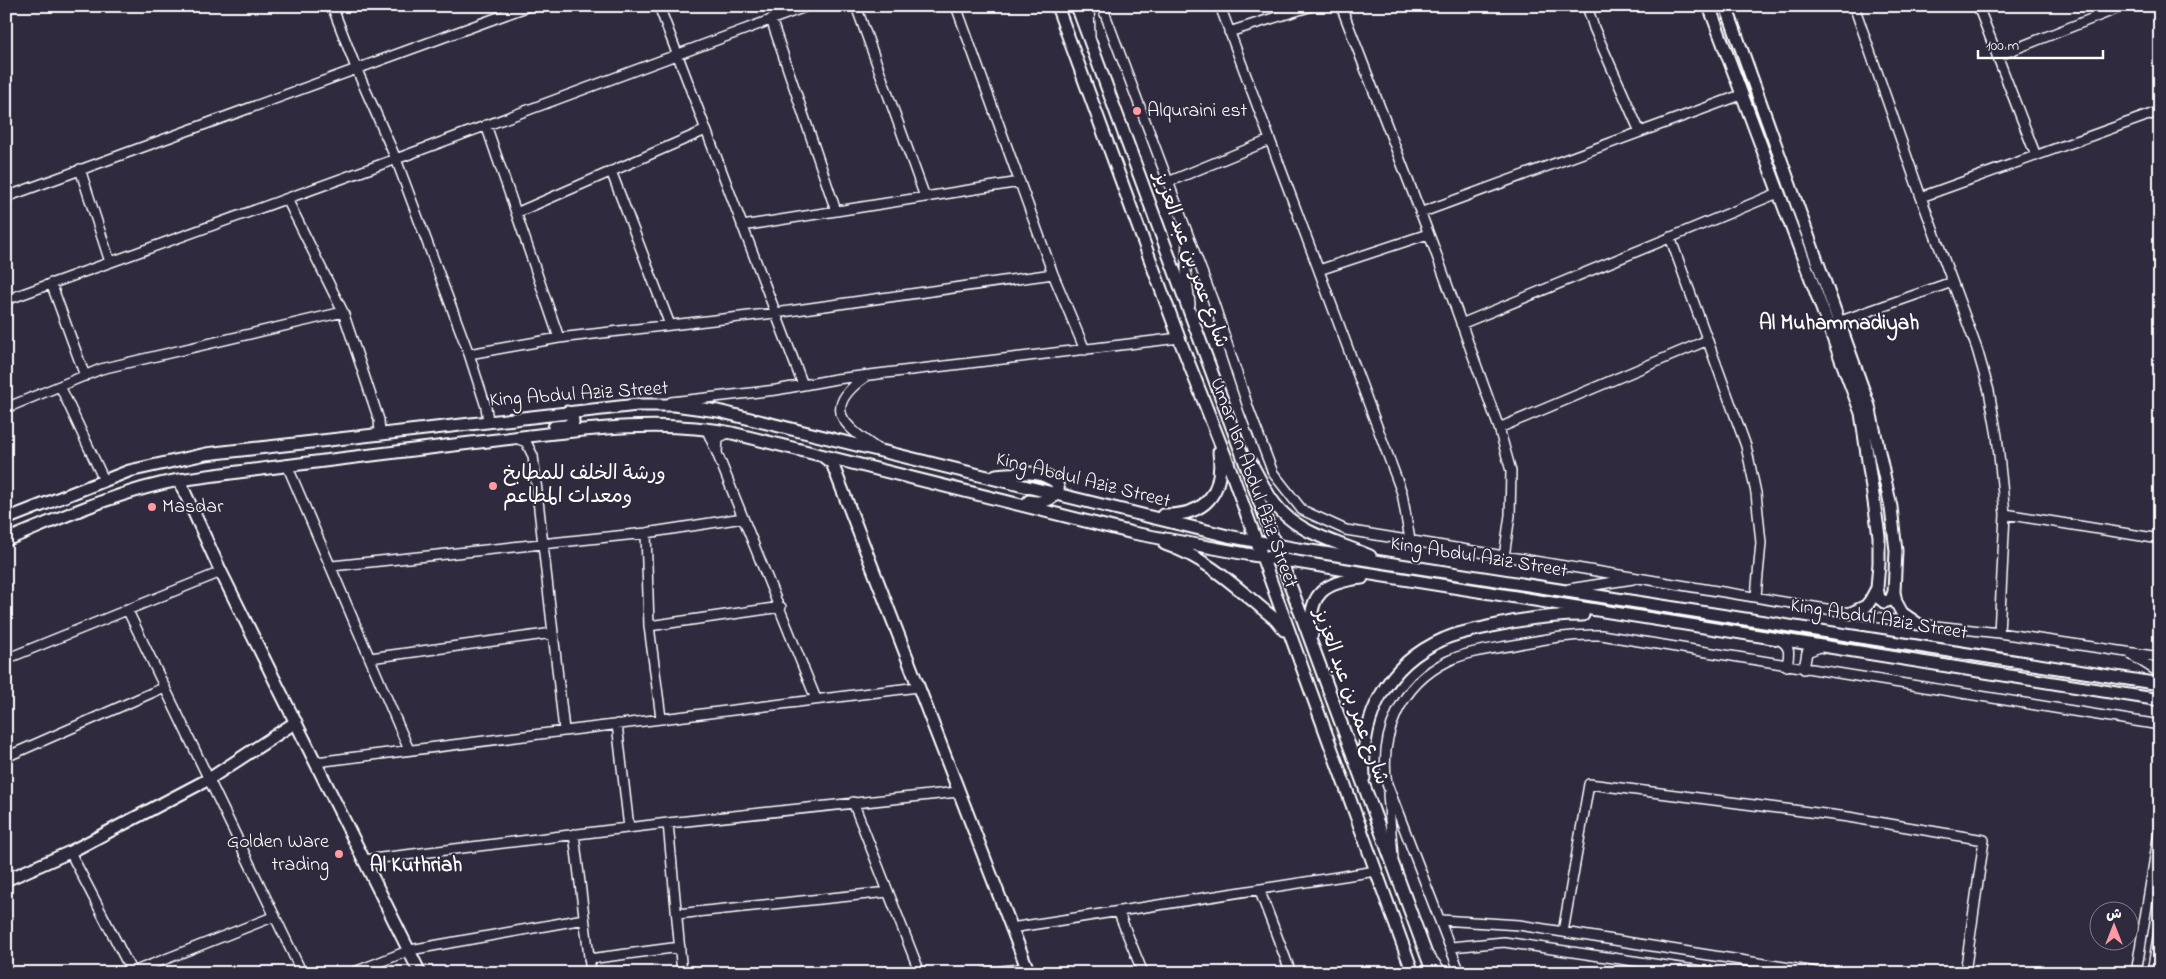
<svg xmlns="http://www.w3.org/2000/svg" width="2166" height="979" font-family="'Indie Flower','Playpen Sans Arabic',sans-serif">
  <rect width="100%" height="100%" fill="#2f2a3d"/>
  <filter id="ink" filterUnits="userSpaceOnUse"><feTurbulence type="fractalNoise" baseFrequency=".02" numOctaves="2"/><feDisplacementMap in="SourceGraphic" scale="10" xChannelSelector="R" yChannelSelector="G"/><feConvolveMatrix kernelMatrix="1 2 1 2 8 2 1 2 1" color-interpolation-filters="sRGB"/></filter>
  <g filter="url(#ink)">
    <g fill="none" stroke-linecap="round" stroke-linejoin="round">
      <!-- street casing -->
      <g stroke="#fff" stroke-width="12">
        <path id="street" d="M 332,6 L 356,68 L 396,159 L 469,354 L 486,407 L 488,421
          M 659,6 L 803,385
          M 856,6 L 925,197
          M 956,6 L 1053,274 L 1085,350
          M 1089,6 L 1090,36
          M 1102,6 L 1213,301 L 1249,410 L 1273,473 L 1302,510 L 1346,530 L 1918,624 L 1999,633 L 2160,657
          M 1220,6 L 1402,493 L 1410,540
          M 1341,6 L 1433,245 L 1499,428 L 1511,471 L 1510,515 L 1504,557
          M 1587,6 L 1594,28 L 1640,132
          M 1854,6 L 1921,197 L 1977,349 L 1989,391 L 1997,436 L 2005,514 L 1999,633
          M 1978,6 L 2036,156
          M 771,19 L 836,211
          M 1229,32 L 1312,6
          M 1997,56 L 2124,6
          M 486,125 L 559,338
          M 80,169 L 110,262
          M 611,171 L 670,325
          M 1168,182 L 1270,140
          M 6,197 L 529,6
          M 1921,197 L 2160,111
          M 287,199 L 343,312 L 379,420 L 380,433
          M 516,213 L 706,130
          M 1420,213 L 1741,95
          M 742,226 L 1020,182
          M 1670,237 L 1746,446 L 1756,493 L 1761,543 L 1756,596
          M 1187,238 L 1186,272 L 1190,304
          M 1319,270 L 1428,234
          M 51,283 L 85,376
          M 6,300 L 396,159 L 808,6
          M 1838,322 L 1952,282
          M 1461,324 L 1778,193
          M 469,354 L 559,338 L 775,313 L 1053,274
          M 865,377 C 822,408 842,424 876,448
          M 60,386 L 104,480
          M 671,402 L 776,390 L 836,379 L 1179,338
          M 6,408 L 101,369 L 343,312
          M 706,428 L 717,453 L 718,438 L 728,433
          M 1499,428 L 1708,340
          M 516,438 L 526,442 L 533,456 L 564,730
          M 717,453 L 816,699
          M 287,465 L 409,750
          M 2005,514 L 2160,539
          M 646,533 L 649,626 L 781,607
          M 332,566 L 646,533 L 743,518
          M 1569,589 L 1633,579
          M 127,609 L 302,973
          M 649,626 L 661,718
          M 1781,641 C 1791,647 1789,655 1787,666
          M 2130,654 L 2160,673
          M 370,658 L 553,633
          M 6,659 L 221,572
          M 1804,669 L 1807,652 L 1820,647
          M 617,724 L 629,828
          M 6,757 L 165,687
          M 316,762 L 918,687
          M 1388,794 L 1393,858
          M 853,802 L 920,973
          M 668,823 L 682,973
          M 574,834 L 591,973
          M 70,852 L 132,972
          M 364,860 L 668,823 L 958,792
          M 1259,889 L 1291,973
          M 1118,911 L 1143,973
          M 677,914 L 888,892
          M 1441,920 L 1519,925 L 1822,973
          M 1011,928 L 1376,871
          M 1563,932 L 1589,784 L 1848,817 L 1984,840 L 1965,973
          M 1451,947 L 1504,942 L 1715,973
          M 1429,956 L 1443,973
          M 589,959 L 680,947
          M 130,973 L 275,916
          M 352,973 L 410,950 L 584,919
          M 985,973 L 1027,968
          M 1460,973 L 1387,784 C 1379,734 1401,684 1448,661 C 1469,651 1492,649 1514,645 C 1544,639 1571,634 1601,635 L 2160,725
          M 2136,973 L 2160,826
          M 2152,973 L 2160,925"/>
      </g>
      <!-- secondary casing -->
      <g stroke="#fff" stroke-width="15">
        <path id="secondary" d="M 1057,6 L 1179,338 L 1228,463 L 1413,973
          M 1077,6 L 1433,973
          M 1709,6 L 1861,413 L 1879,536 L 1879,563 L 1877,588 L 1870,601 L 1866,606 L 1851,613
          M 1726,6 L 1869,406 L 1891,507 L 1896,551 L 1894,592 L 1896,602 L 1902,613 L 1918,624
          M 554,427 L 566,426 L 573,422 L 572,416 L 567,412
          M 824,457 L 832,463 L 1029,973
          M 1249,460 C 1257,473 1263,487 1272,500 C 1294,533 1336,541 1370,556
          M 996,475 C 1014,474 1035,469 1051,479 C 1069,489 1050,506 1029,501
          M 179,480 L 221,572 L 420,973
          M 1163,515 C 1206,516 1224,493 1219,452
          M 6,519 L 129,471 L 206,454 L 637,405 L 674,405 L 718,411 L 1228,536 L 1298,549 L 2160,684
          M 6,540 C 63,517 119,491 179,480 C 279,466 379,454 479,442 C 562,433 650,417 732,433 L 1133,533 L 1246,554 L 2160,700
          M 1165,544 C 1208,558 1240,591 1275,619 L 1284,630
          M 1877,588 L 1879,598 L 1884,602 L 1891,600 L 1894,592
          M 1312,634 C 1307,593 1325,582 1362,578
          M 1364,778 C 1360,717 1386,664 1444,639 C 1459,632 1476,630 1492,626 C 1523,619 1552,615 1583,615
          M 6,880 L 70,852 L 209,779 L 296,722"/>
      </g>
      <!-- street -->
      <use href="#street" stroke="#2f2a3d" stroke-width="9"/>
      <!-- secondary -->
      <use href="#secondary" stroke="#2f2a3d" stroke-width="11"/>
    </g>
  </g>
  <!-- markers -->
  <g fill="#ff9aa2" stroke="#2f2a3d" stroke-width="2">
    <circle cx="1137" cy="111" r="5"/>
    <circle cx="493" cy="486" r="5"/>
    <circle cx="152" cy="507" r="5"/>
    <circle cx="339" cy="854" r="5"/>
  </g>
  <g text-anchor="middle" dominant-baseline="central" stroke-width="4" stroke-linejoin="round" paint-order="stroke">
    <!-- poi labels -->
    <g font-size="20" fill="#fff" stroke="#2f2a3d" text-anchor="start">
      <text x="1147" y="111">Alquraini est</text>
      <text x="503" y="474">ورشة الخلف للمطابخ<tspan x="503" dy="23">ومعدات المطاعم</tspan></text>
      <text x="162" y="507">Masdar</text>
      <text x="329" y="842" text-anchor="end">Golden Ware<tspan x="329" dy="23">trading</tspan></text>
    </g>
    <!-- street labels -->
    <g font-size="20" fill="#fff" stroke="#2f2a3d">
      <text transform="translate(1190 260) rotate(70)">شارع عمر بن عبد العزيز</text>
      <text transform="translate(579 395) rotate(-4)">King Abdul Aziz Street</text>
      <text transform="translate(1083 481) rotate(14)">King Abdul Aziz Street</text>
      <text transform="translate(1253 483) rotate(70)">Umar Ibn Abdul Aziz Street</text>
      <text transform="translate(1479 558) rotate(9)">King Abdul Aziz Street</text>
      <text transform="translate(1879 620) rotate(9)">King Abdul Aziz Street</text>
      <text transform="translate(1350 697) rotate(70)">شارع عمر بن عبد العزيز</text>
    </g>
    <!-- neighbourhood labels -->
    <g font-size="21" font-weight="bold" fill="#fff" stroke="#2f2a3d">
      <text x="1839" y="324">Al Muhammadiyah</text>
      <text x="416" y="866">Al Kuthriah</text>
    </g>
  </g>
  <!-- margin -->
  <rect width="2166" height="979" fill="none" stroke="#2f2a3d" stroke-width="25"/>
  <rect x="12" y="12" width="2141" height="954" fill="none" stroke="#fff" stroke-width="2" filter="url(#ink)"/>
  <!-- north arrow -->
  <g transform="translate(2114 926)"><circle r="24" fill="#2f2a3d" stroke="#827f8b"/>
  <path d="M0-4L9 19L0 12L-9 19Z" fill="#ff9aa2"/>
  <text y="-8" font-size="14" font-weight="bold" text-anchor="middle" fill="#ffffff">ش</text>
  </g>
  <!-- scale -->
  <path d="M1978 50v8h125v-8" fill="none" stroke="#ffffff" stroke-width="2.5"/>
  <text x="1986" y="50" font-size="15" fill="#ffffff" stroke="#2f2a3d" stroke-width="4" paint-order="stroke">100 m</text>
</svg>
